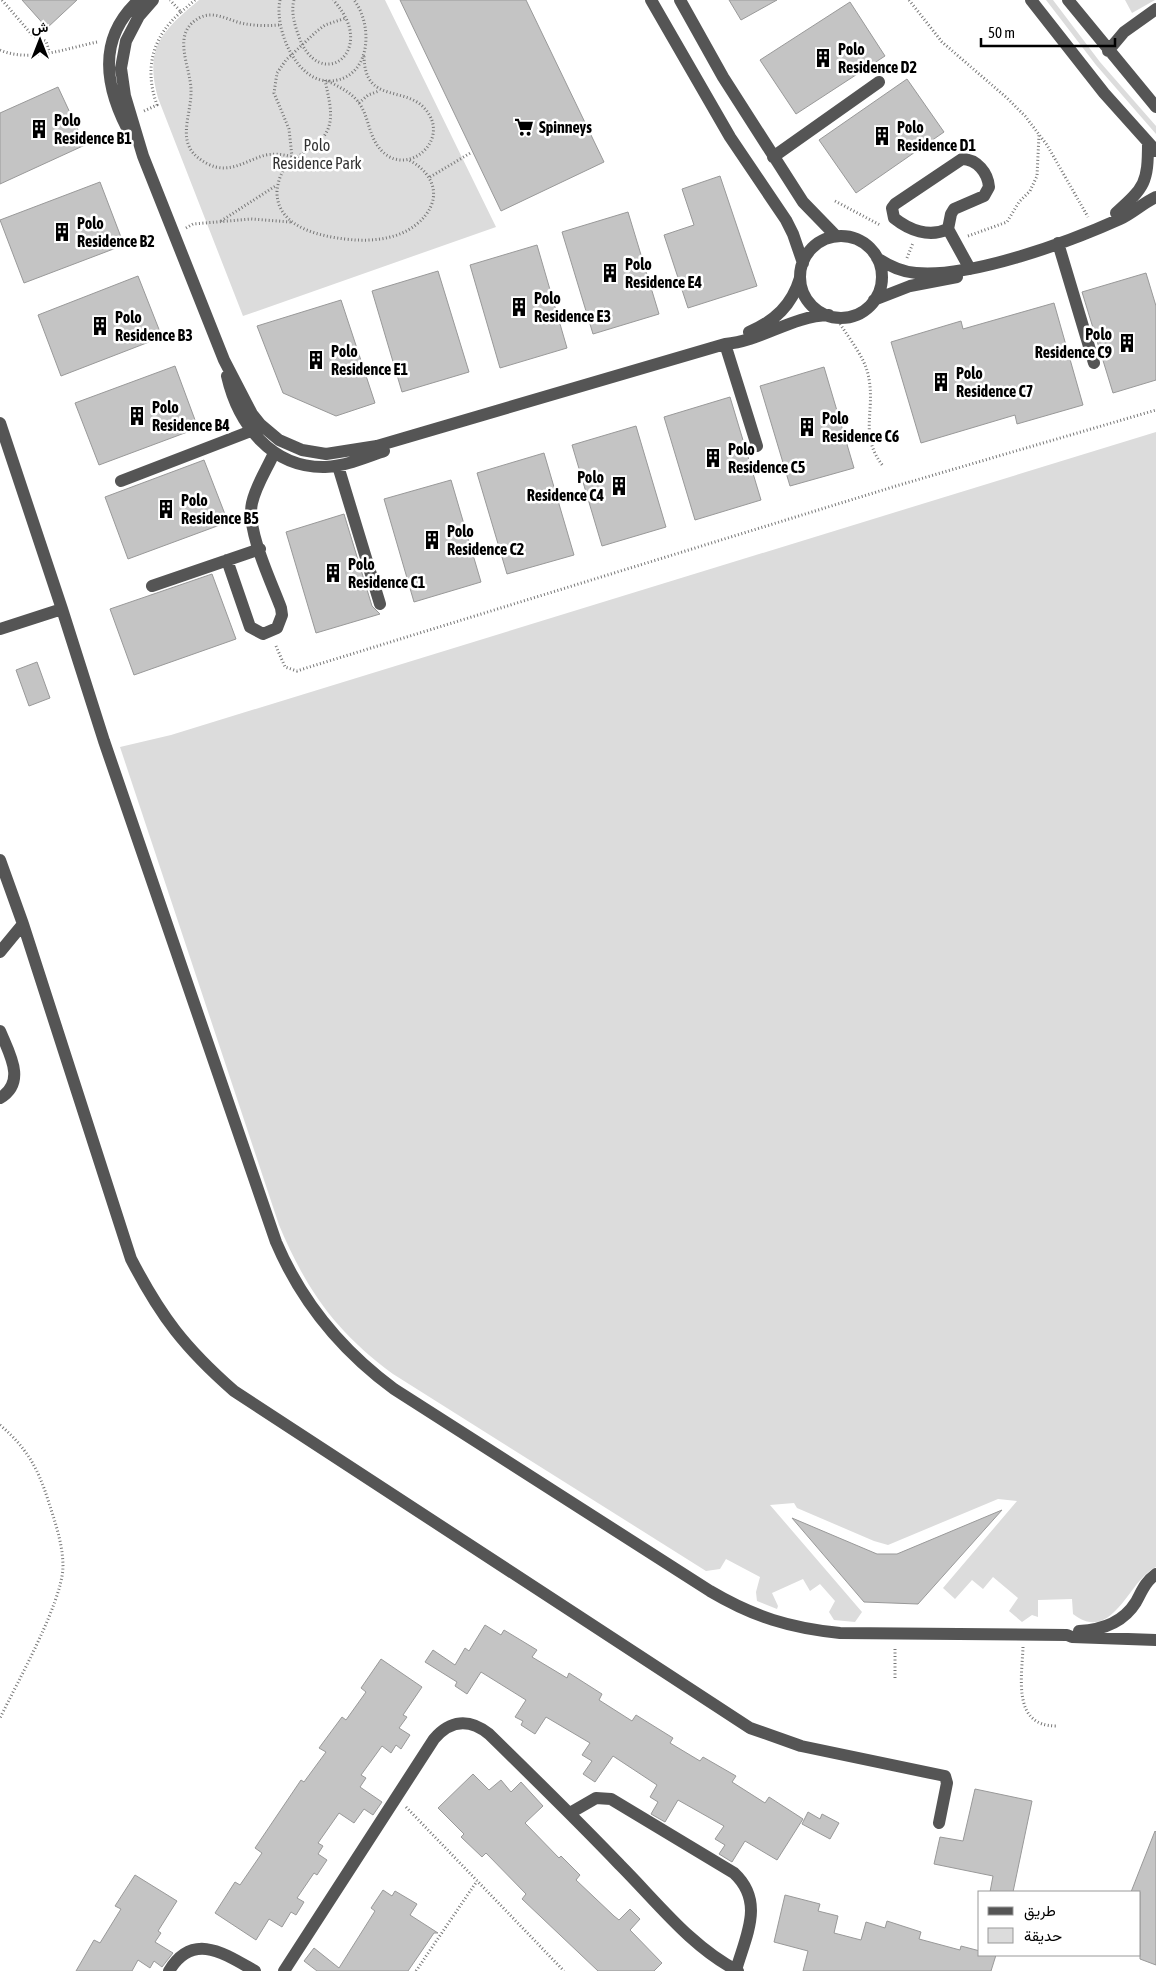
<svg xmlns="http://www.w3.org/2000/svg" width="1156" height="1971" font-family="'Asap Condensed',Vazirmatn,sans-serif">
  <rect width="100%" height="100%" fill="#fff"/>
  <!-- green -->
  <path fill="#dcdcdc" d="M 199,0 L 385,0 L 496,227 L 243,316 L 158,98 C 144,48 162,31 199,0 Z
    M 1046,0 L 1053,0 L 1100,62 L 1156,126 L 1156,134 L 1096,65 Z
    M 1125,0 L 1155,0 L 1132,13 Z
    M 1156,432 L 1156,1567 C 1129,1579 1113,1645 1073,1614 L 1072,1599 L 1038,1600 L 1038,1617 L 1032,1615 L 1022,1622 L 1009,1611 L 1018,1598 L 993,1577 L 983,1589 L 972,1580 L 955,1599 L 943,1588 L 1017,1501 L 998,1499 L 888,1545 L 874,1541 L 797,1508 L 794,1503 L 770,1505 L 862,1612 L 855,1622 L 834,1620 L 829,1612 L 835,1601 L 820,1584 L 810,1591 L 803,1579 L 772,1593 L 778,1606 L 777,1609 L 757,1601 L 756,1592 L 760,1577 L 726,1559 L 720,1569 L 706,1571 L 393,1374 C 335,1331 307,1291 279,1225 L 120,747 L 171,735 Z"/>
  <!-- building -->
  <path fill="#c4c4c4" stroke="#999" d="M 22,0 L 77,0 L 47,28 Z
    M 400,0 L 526,0 L 604,162 L 501,211 Z
    M 729,0 L 777,0 L 741,20 Z
    M 850,2 L 885,56 L 796,114 L 760,60 Z
    M 907,79 L 944,132 L 856,193 L 819,140 Z
    M 58,87 L 85,145 L 0,184 L 0,113 Z
    M 720,176 L 757,286 L 688,308 L 664,235 L 694,225 L 682,189 Z
    M 100,182 L 124,245 L 24,283 L 0,220 Z
    M 628,212 L 659,314 L 593,334 L 562,232 Z
    M 537,245 L 567,348 L 500,368 L 470,265 Z
    M 438,271 L 469,372 L 402,392 L 372,291 Z
    M 1146,273 L 1156,306 L 1156,380 L 1113,393 L 1082,292 Z
    M 138,276 L 162,337 L 61,376 L 38,315 Z
    M 341,300 L 375,403 L 336,416 L 283,393 L 257,326 Z
    M 1054,303 L 1083,405 L 1017,424 L 1015,415 L 921,443 L 891,342 L 961,321 L 963,329 Z
    M 175,366 L 198,428 L 99,465 L 75,403 Z
    M 824,367 L 854,468 L 790,486 L 760,386 Z
    M 730,397 L 761,500 L 695,520 L 664,417 Z
    M 636,426 L 666,527 L 602,546 L 572,445 Z
    M 544,453 L 574,555 L 507,574 L 477,473 Z
    M 204,460 L 228,522 L 128,559 L 105,497 Z
    M 451,480 L 481,582 L 414,602 L 384,499 Z
    M 344,514 L 372,606 L 380,614 L 316,633 L 286,532 Z
    M 212,574 L 236,639 L 134,675 L 110,609 Z
    M 37,662 L 50,698 L 29,706 L 16,670 Z
    M 1002,1510 L 918,1604 L 864,1602 L 792,1518 L 877,1554 L 897,1554 Z
    M 485,1625 L 501,1635 L 504,1630 L 537,1650 L 532,1657 L 567,1678 L 569,1673 L 602,1694 L 599,1700 L 632,1721 L 636,1715 L 673,1738 L 670,1743 L 700,1761 L 703,1757 L 736,1776 L 732,1782 L 765,1803 L 769,1797 L 803,1819 L 777,1860 L 745,1841 L 732,1862 L 719,1854 L 725,1845 L 715,1839 L 724,1826 L 678,1800 L 665,1822 L 651,1814 L 658,1802 L 650,1797 L 657,1785 L 613,1756 L 595,1782 L 583,1774 L 592,1761 L 582,1755 L 590,1743 L 546,1717 L 535,1734 L 521,1725 L 523,1721 L 515,1717 L 526,1700 L 481,1672 L 467,1694 L 455,1686 L 457,1682 L 425,1662 L 433,1650 L 455,1665 L 465,1648 L 469,1651 Z
    M 381,1659 L 422,1687 L 403,1715 L 407,1717 L 399,1728 L 410,1735 L 401,1749 L 396,1745 L 391,1753 L 382,1746 L 361,1775 L 366,1778 L 360,1787 L 382,1802 L 373,1815 L 364,1809 L 354,1823 L 339,1813 L 318,1843 L 323,1846 L 318,1854 L 327,1860 L 317,1875 L 314,1873 L 297,1898 L 304,1902 L 296,1915 L 291,1912 L 282,1927 L 269,1919 L 256,1940 L 215,1913 L 235,1882 L 240,1885 L 262,1853 L 255,1848 L 301,1780 L 304,1782 L 326,1752 L 319,1748 L 342,1717 L 346,1720 L 366,1692 L 361,1688 Z
    M 473,1774 L 489,1790 L 501,1780 L 511,1792 L 521,1782 L 543,1806 L 525,1823 L 559,1858 L 561,1856 L 580,1875 L 576,1880 L 614,1916 L 619,1920 L 630,1909 L 640,1919 L 630,1930 L 662,1963 L 654,1971 L 598,1971 L 522,1899 L 526,1894 L 486,1853 L 482,1857 L 461,1837 L 464,1834 L 438,1808 Z
    M 975,1789 L 1032,1801 L 1013,1892 L 990,1892 L 993,1876 L 934,1864 L 940,1837 L 963,1841 Z
    M 808,1812 L 820,1819 L 822,1814 L 839,1823 L 830,1839 L 802,1824 Z
    M 1155,1831 L 1156,1832 L 1156,1965 L 1140,1959 L 1140,1892 L 1131,1892 Z
    M 135,1875 L 177,1901 L 158,1931 L 161,1933 L 155,1942 L 173,1953 L 162,1967 L 154,1961 L 150,1968 L 138,1960 L 132,1971 L 76,1971 L 94,1940 L 100,1943 L 121,1909 L 115,1906 Z
    M 383,1890 L 392,1896 L 395,1891 L 417,1904 L 410,1915 L 438,1933 L 434,1933 L 408,1971 L 317,1971 L 304,1961 L 314,1948 L 339,1968 L 375,1911 L 371,1908 Z
    M 785,1895 L 820,1904 L 818,1911 L 838,1916 L 834,1933 L 861,1940 L 866,1922 L 885,1928 L 887,1921 L 921,1932 L 919,1939 L 960,1950 L 961,1946 L 980,1951 L 980,1955 L 996,1955 L 991,1971 L 803,1971 L 808,1951 L 774,1942 Z"/>
  <g fill="none" stroke-linecap="round" stroke-linejoin="round">
    <!-- path -->
    <path stroke="#777" stroke-width="3" stroke-dasharray="1 2.5" stroke-linecap="butt" d="M 2,0 L 33,36 L 46,41 L 49,51
      M 280,0 C 274,27 295,81 329,81 C 371,80 374,26 354,0
      M 294,0 C 291,11 294,23 298,34 C 318,96 381,51 333,0
      M 909,0 L 942,42 L 1007,98 L 1025,116 L 1047,145 L 1088,217
      M 181,12 L 195,0
      M 279,25 C 267,26 254,26 241,23 C 228,20 215,11 201,17 C 170,32 190,65 191,89 C 192,118 172,146 208,164 C 230,175 246,160 266,155 C 277,153 286,155 296,158
      M 0,50 C 29,63 68,48 97,42
      M 325,80 C 328,96 334,114 328,129 C 321,146 301,152 289,164 C 281,171 278,181 277,191 C 276,230 327,238 356,240 C 377,241 400,238 417,224 C 443,202 437,175 409,160
      M 328,81 C 339,87 351,92 359,103 C 370,118 368,139 384,153 C 408,174 445,144 430,116 C 411,81 364,109 364,55
      M 359,103 L 368,95 L 379,91
      M 144,111 L 157,105 C 144,69 152,37 181,12 L 170,0
      M 292,157 L 289,129 L 274,93 L 277,73 L 286,60 L 317,31 L 325,25 L 346,18
      M 430,177 L 472,152
      M 835,201 L 880,225
      M 221,221 L 277,185
      M 186,228 L 193,224 L 251,219 L 291,222
      M 968,236 L 1007,222 L 1019,202 L 1030,191 L 1037,176 L 1039,135
      M 907,258 L 913,243
      M 840,324 C 851,341 866,359 869,379 C 875,413 859,435 883,466
      M 276,646 L 285,667 L 297,671 L 303,669 L 896,486 L 1156,410
      M 0,1425 C 26,1447 38,1468 48,1500 C 55,1522 63,1544 63,1567 C 62,1603 17,1683 0,1718
      M 1023,1647 C 1022,1677 1012,1726 1056,1726
      M 895,1678 L 895,1647
      M 406,1807 L 564,1971
      M 416,1971 L 477,1881"/>
    <!-- minor -->
    <path stroke="#555" stroke-width="12" d="M 153,0 L 139,16 L 126,41 L 121,68 L 125,96 L 143,156 L 224,360 L 252,414 L 260,424 L 279,440 L 302,450 L 326,454 L 377,446 L 725,344 C 762,341 791,316 829,315
      M 651,0 L 730,137 L 786,220 L 793,234 L 803,263
      M 680,0 L 723,77 L 803,202 L 836,236
      M 1031,0 L 1104,93 L 1156,151
      M 1068,0 L 1156,107
      M 1108,51 L 1124,32 L 1156,9
      M 133,139 C 106,92 94,41 139,0
      M 773,157 L 879,82
      M 962,159 C 977,159 988,173 989,187 L 984,196 L 954,209 L 951,214 L 948,229 C 929,238 909,230 894,218 L 892,208 L 895,204 Z
      M 1116,213 C 1145,187 1148,183 1148,143
      M 948,229 L 970,269
      M800 277a41 41 0 1 1 82 0a41 41 0 1 1-82 0Z
      M 1058,243 L 1094,363
      M 877,258 C 889,266 901,272 916,273 C 972,278 1069,242 1120,219 C 1133,213 1143,203 1156,197
      M 874,300 L 910,286 L 957,277
      M 749,332 C 775,321 792,305 800,278
      M 725,344 L 757,446
      M 227,376 C 238,424 271,468 325,467 C 345,466 365,458 384,451
      M 0,423 L 62,609 L 104,741 L 276,1242 C 302,1303 341,1350 394,1389 L 710,1591 C 754,1617 790,1628 840,1633 L 1067,1635 L 1072,1637 L 1156,1640
      M 338,466 L 380,604
      M 121,481 L 251,431
      M 227,560 L 250,627 L 263,634 L 277,628 L 282,615 L 281,608 C 271,581 246,530 252,503 C 256,485 267,469 274,453
      M 152,586 L 260,549
      M 0,629 L 62,609
      M 0,860 L 23,924 L 131,1259 C 161,1317 185,1348 234,1391 L 750,1728 L 801,1746 L 945,1776 L 947,1783 L 939,1823
      M 0,952 L 23,924
      M 0,1031 C 9,1053 27,1082 0,1098
      M 1079,1631 C 1101,1630 1123,1623 1136,1602 C 1142,1591 1145,1582 1156,1574
      M 570,1813 L 596,1798 L 611,1799 L 734,1873 C 765,1902 746,1935 736,1970
      M 169,1971 C 193,1931 225,1954 255,1971
      M 284,1971 L 434,1739 C 450,1720 469,1718 489,1734 C 533,1777 577,1820 620,1865 C 657,1902 691,1947 738,1971"/>
  </g>
  <!-- icons -->
  <defs>
    <g id="building-bare" transform="scale(1.5)"><path d="M-4-6H4V6H1V3H-1V6H-4ZM-2.5-4.3h1.7v1.8h-1.7ZM.8-4.3h1.7v1.8H.8ZM-2.5-1h1.7V.8h-1.7ZM.8-1h1.7V.8H.8Z" fill="#000" stroke="#fff" stroke-width="2.5" paint-order="stroke"/></g>
    <g id="supermarket-bare" transform="scale(1.5)"><path d="M-6-5.5h2.5l.6 2H6L4.5 2H-2.5L-4.4-4H-6ZM-1.5 3.2a1.3 1.3 0 1 0 .1 0ZM3 3.2a1.3 1.3 0 1 0 .1 0Z" fill="#000" stroke="#fff" stroke-width="2.5" paint-order="stroke"/></g>
  </defs>
  <g fill-rule="evenodd">
    <use href="#building-bare" x="823" y="58"/>
    <use href="#supermarket-bare" x="524" y="127"/>
    <use href="#building-bare" x="39" y="129"/>
    <use href="#building-bare" x="882" y="136"/>
    <use href="#building-bare" x="62" y="232"/>
    <use href="#building-bare" x="610" y="273"/>
    <use href="#building-bare" x="519" y="307"/>
    <use href="#building-bare" x="100" y="326"/>
    <use href="#building-bare" x="1127" y="343"/>
    <use href="#building-bare" x="316" y="360"/>
    <use href="#building-bare" x="941" y="382"/>
    <use href="#building-bare" x="137" y="416"/>
    <use href="#building-bare" x="807" y="427"/>
    <use href="#building-bare" x="713" y="458"/>
    <use href="#building-bare" x="619" y="486"/>
    <use href="#building-bare" x="166" y="509"/>
    <use href="#building-bare" x="432" y="540"/>
    <use href="#building-bare" x="333" y="573"/>
  </g>
  <g text-anchor="middle" dominant-baseline="central" stroke-width="5" stroke-linejoin="round" paint-order="stroke">
    <!-- poi labels -->
    <g font-size="16" font-weight="bold" fill="#000" stroke="#fff" text-anchor="start">
      <text x="838" y="49">Polo<tspan x="838" dy="18">Residence D2</tspan></text>
      <text x="54" y="120">Polo<tspan x="54" dy="18">Residence B1</tspan></text>
      <text x="539" y="127">Spinneys</text>
      <text x="897" y="127">Polo<tspan x="897" dy="18">Residence D1</tspan></text>
      <text x="77" y="223">Polo<tspan x="77" dy="18">Residence B2</tspan></text>
      <text x="625" y="264">Polo<tspan x="625" dy="18">Residence E4</tspan></text>
      <text x="534" y="298">Polo<tspan x="534" dy="18">Residence E3</tspan></text>
      <text x="115" y="317">Polo<tspan x="115" dy="18">Residence B3</tspan></text>
      <text x="1112" y="334" text-anchor="end">Polo<tspan x="1112" dy="18">Residence C9</tspan></text>
      <text x="331" y="351">Polo<tspan x="331" dy="18">Residence E1</tspan></text>
      <text x="956" y="373">Polo<tspan x="956" dy="18">Residence C7</tspan></text>
      <text x="152" y="407">Polo<tspan x="152" dy="18">Residence B4</tspan></text>
      <text x="822" y="418">Polo<tspan x="822" dy="18">Residence C6</tspan></text>
      <text x="728" y="449">Polo<tspan x="728" dy="18">Residence C5</tspan></text>
      <text x="604" y="477" text-anchor="end">Polo<tspan x="604" dy="18">Residence C4</tspan></text>
      <text x="181" y="500">Polo<tspan x="181" dy="18">Residence B5</tspan></text>
      <text x="447" y="531">Polo<tspan x="447" dy="18">Residence C2</tspan></text>
      <text x="348" y="564">Polo<tspan x="348" dy="18">Residence C1</tspan></text>
    </g>
    <!-- park labels -->
    <g font-size="16" fill="#333" stroke="#fff">
      <text x="317" y="145">Polo<tspan x="317" dy="18">Residence Park</tspan></text>
    </g>
  </g>
  <!-- legend -->
  <rect x="978" y="1891" width="162" height="65" fill="#ffffff" stroke="#999999"/>
  <rect x="988" y="1907" width="25" height="8" fill="#555555" stroke="#999999"/>
  <text x="1024" y="1916" font-size="15" fill="#000000">طريق</text>
  <rect x="988" y="1928" width="25" height="15" fill="#dcdcdc" stroke="#999999"/>
  <text x="1024" y="1941" font-size="15" fill="#000000">حديقة</text>
  <!-- north arrow -->
  <g transform="translate(40 40)" stroke="#ffffff" stroke-width="4" paint-order="stroke">
  <path d="M0-4L9 19L0 12L-9 19Z" fill="#000000"/>
  <text y="-8" font-size="14" font-weight="bold" text-anchor="middle" fill="#000000">ش</text>
  </g>
  <!-- scale -->
  <path d="M981 38v8h134v-8" fill="none" stroke="#000000" stroke-width="2.5"/>
  <text x="988" y="38" font-size="15" fill="#000000" stroke="#ffffff" stroke-width="4" paint-order="stroke">50 m</text>
</svg>
